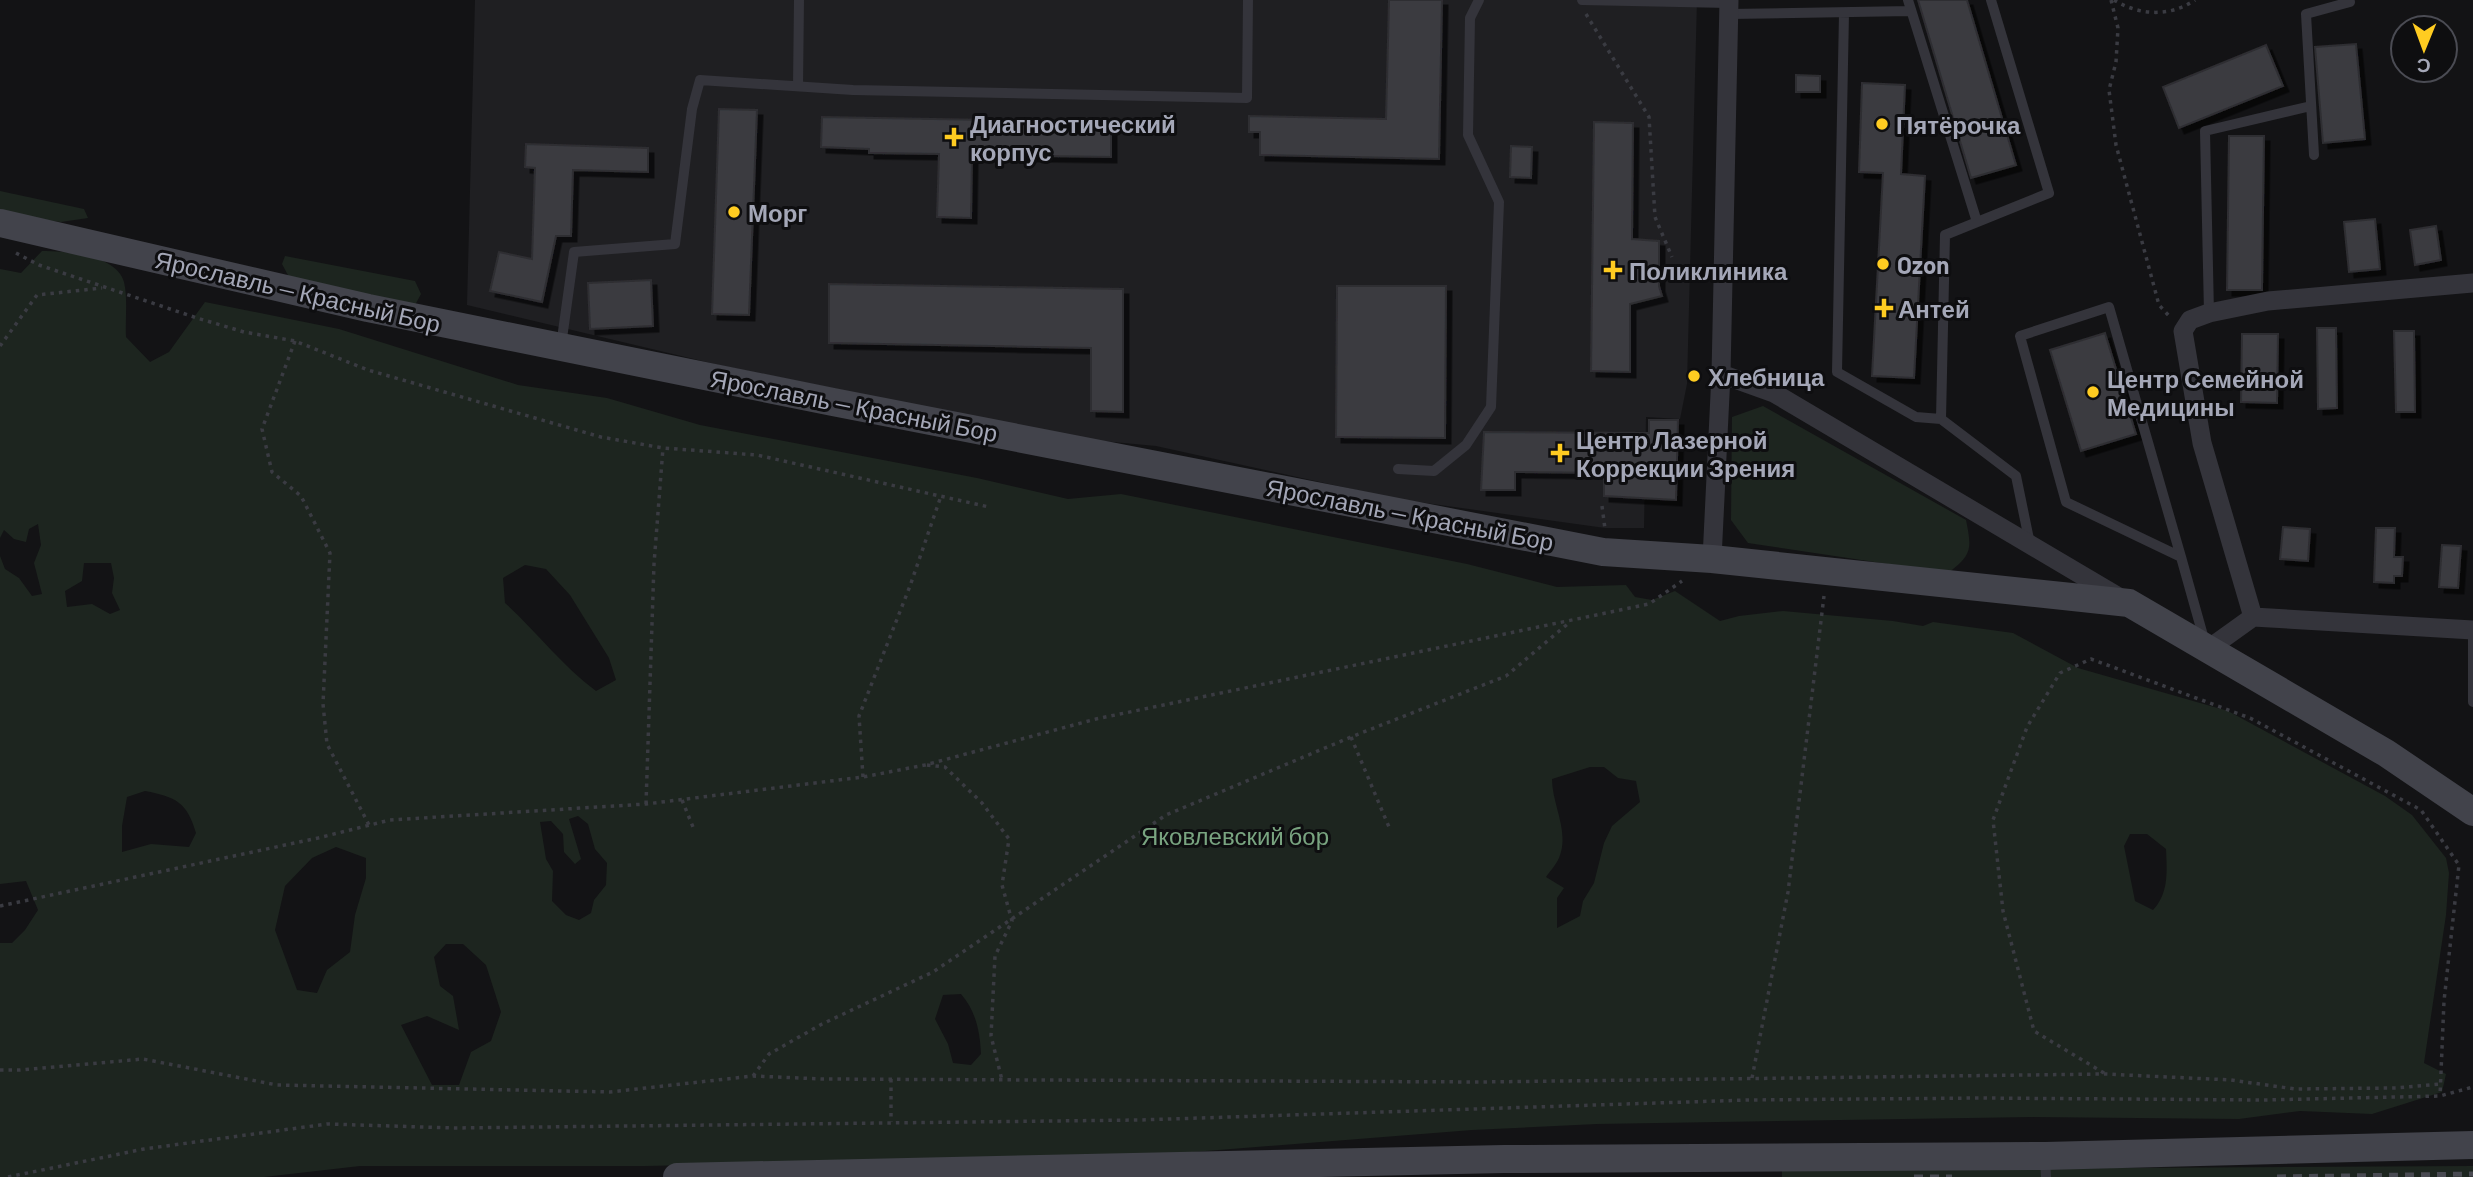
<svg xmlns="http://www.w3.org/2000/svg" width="2473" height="1177" font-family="Barlow,sans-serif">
  <defs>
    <filter id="shadow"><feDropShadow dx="5.5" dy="5.5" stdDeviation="0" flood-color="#0009"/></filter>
  </defs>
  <rect width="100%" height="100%" fill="#131315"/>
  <!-- built -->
  <path fill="#1f1f22" d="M 475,0 L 1697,0 L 1687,384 L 1680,419 L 1646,417 L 1644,528 L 1605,528 L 1397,499 L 1156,446 L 1081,439 L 719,365 L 467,305 Z"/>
  <!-- green -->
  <path fill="#1d251f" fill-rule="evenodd" d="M 0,191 L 84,209 L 88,218 L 61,222 L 0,214 Z
    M 42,251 C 66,251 117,255 124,282 C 128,299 125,320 126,337 L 150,362 L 169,352 L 205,302 L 339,329 L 518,385 L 607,398 L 700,425 L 977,478 L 1068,499 L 1121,494 L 1467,564 L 1557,587 L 1626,585 L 1635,597 L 1652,600 L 1675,591 L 1720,621 L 1739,616 L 1783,611 L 1893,621 L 1923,626 L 1933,622 L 2013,633 L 2078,668 L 2228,711 L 2385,796 L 2412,815 L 2446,858 L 2449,873 L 2446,915 L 2424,1063 L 2446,1074 L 2442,1092 L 2372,1114 L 2300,1111 L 2239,1119 L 2032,1117 L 1597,1124 L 1472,1130 L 1143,1156 L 645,1166 L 360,1166 L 264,1177 L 0,1177 L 0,943 L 12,943 L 25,930 L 38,910 L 26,881 L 0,884 L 0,556 L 5,569 L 19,578 L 32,596 L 42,594 L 34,563 L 41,545 L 38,524 L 29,529 L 26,542 L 14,539 L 4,530 L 0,538 L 0,269 L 21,273 ZM 84,563 L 111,563 L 114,578 L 112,593 L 120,610 L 110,614 L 92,604 L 67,607 L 65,591 L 82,581 ZM 525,565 L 546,569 L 570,595 L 609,658 L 616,680 L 596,691 C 562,666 537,632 505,603 L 503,578 ZM 1590,767 L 1604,767 L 1618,778 L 1636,781 L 1640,802 L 1612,826 L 1604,843 L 1594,883 L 1583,901 L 1580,916 L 1557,928 L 1557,898 L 1564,888 L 1546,877 C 1550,871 1556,865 1559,858 C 1570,832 1552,805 1552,779 ZM 145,791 C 176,797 187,802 196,833 L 189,847 L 151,844 L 122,852 L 122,826 L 127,797 ZM 578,816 L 588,824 L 595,849 L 607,863 L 606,885 L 594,900 L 591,913 L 579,920 L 566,915 L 552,901 L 553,871 L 546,859 L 540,822 L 551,821 L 563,834 L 564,852 L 575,864 L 581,859 L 569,819 ZM 2130,834 L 2147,834 L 2166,849 C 2167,871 2169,893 2153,910 L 2135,901 L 2124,846 ZM 336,847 L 366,858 L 366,878 L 355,915 L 350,952 L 327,970 L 317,993 L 297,990 L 275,930 L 285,886 L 312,858 ZM 446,944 L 463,944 L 486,965 L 501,1012 L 491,1041 L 471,1052 L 459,1085 L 432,1085 L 401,1025 L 427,1016 L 459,1030 L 453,996 L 440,986 L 434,957 ZM 961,994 C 976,1011 980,1032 981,1054 L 971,1065 L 953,1063 L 948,1044 L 935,1019 L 943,995 Z
    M 285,256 L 415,281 L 421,294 L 414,307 L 290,279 L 282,264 Z
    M 1763,406 L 1966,520 C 1972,549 1972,555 1948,573 L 1748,543 L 1731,520 L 1732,417 Z
    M 2473,1166 L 2473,1177 L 1782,1177 L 1782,1170 Z"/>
  <!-- building -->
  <path fill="#3a3b40" stroke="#2e2d31" stroke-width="2" filter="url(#shadow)" d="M 1389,0 L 1442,0 L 1439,159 L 1260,155 L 1260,132 L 1249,132 L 1249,116 L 1386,119 Z
    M 1918,0 L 1967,0 L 2016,165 L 1971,178 Z
    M 2356,44 L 2365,139 L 2323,143 L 2315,47 Z
    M 2266,45 L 2283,86 L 2179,128 L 2163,87 Z
    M 1796,75 L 1820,76 L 1820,92 L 1796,92 Z
    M 1862,83 L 1905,85 L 1901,174 L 1925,176 L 1914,378 L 1872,376 L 1883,173 L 1859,172 Z
    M 719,109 L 757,110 L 749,315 L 712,314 Z
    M 822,117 L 1111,122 L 1111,157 L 972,155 L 971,218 L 937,217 L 939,154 L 869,153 L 869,149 L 821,147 Z
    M 1594,122 L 1633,123 L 1632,239 L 1659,241 L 1659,286 L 1662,296 L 1630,304 L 1630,372 L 1591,371 Z
    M 2229,136 L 2264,136 L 2262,290 L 2227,290 Z
    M 526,144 L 648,148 L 648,172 L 573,170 L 571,236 L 556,236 L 542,302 L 490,291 L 499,252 L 532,259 L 535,168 L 525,167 Z
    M 1511,146 L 1532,147 L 1531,178 L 1510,177 Z
    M 2375,219 L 2380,269 L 2349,272 L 2344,222 Z
    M 2436,226 L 2441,260 L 2415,265 L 2410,230 Z
    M 651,280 L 653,326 L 590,329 L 588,283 Z
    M 829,284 L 1123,289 L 1123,412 L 1091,411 L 1091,348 L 829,343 Z
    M 1337,286 L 1446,286 L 1445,438 L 1336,437 Z
    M 2317,328 L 2336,328 L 2337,408 L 2318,409 Z
    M 2394,331 L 2414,331 L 2415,412 L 2396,412 Z
    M 2105,333 L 2136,434 L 2081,451 L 2050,350 Z
    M 2242,334 L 2278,334 L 2277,403 L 2241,402 Z
    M 1649,420 L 1678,420 L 1676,500 L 1604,496 L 1604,473 L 1515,472 L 1515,490 L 1481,490 L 1484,432 L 1649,433 Z
    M 2283,527 L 2310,529 L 2308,561 L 2280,559 Z
    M 2376,528 L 2395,528 L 2394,557 L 2403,557 L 2402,576 L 2394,576 L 2394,583 L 2374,582 Z
    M 2442,545 L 2461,546 L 2458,588 L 2439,587 Z"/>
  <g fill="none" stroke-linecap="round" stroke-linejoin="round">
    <!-- path -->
    <path stroke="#3a3b42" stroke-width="3.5" stroke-dasharray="3.5 5" stroke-linecap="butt" d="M 2111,0 L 2118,28 L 2116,62 L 2109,90 L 2116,145 L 2159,305 L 2170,317
      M 2114,0 C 2140,16 2170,17 2195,0
      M 1586,14 L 1649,117 L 1655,217 L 1672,257
      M 16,253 L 39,265 L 197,318 L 244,332 L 295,341 L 368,370 L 601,437 L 663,448 L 757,455 L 989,507
      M 295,341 L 262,429 L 272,472 L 301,496 L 330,553 L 323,704 L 327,744 L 369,825
      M 0,346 L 37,295 L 102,288
      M 1602,506 L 1605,529
      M 1351,737 L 1389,827
      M 927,765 L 945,767 L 982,803 L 1009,839 L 1002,885 L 1012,921 L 995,956 L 991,1036 L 1002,1080
      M 863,777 L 859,716 L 910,586 L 941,496
      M 682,800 L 693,827
      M 646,804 L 654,564 L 663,448
      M 0,906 L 318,838 L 390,820 L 646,804 L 863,777 L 925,765 L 1096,719 L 1649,604 L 1682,581
      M 0,1070 L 20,1070 L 143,1059 L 277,1085 L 610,1092 L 753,1076 L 823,1079 L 1482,1082 L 2105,1074 L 2231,1080 L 2295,1089 L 2396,1088 L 2440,1084
      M 2104,1073 L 2034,1031 L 2003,911 L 1993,820 L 2027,727 L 2060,673 L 2091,659 L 2250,718 L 2421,810 L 2459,865 L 2444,1001 L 2440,1096
      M 753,1076 L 769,1054 L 822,1024 L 933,972 L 1166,815 L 1351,737 L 1506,676 L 1570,622
      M 1752,1078 L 1788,892 L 1824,596
      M 891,1079 L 891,1122
      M 8,1177 L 144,1149 L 327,1124 L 455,1128 L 1139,1120 L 1748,1100 L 1980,1098 L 2263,1100 L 2440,1096 L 2473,1087"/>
    <!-- lane -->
    <path stroke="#34343b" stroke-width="10" d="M 1582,0 L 1729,3
      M 1908,0 L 1977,222
      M 1991,0 L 2049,193 L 1945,235 L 1941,419 L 2016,476 L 2030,544
      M 1844,13 L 1837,372 L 1916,417 L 1941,419
      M 1729,14 L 1911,11
      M 798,86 L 799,0
      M 2314,155 L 2306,14 L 2350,2
      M 2209,313 L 2205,131 L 2311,106
      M 561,346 L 574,252 L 675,244 L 692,109 L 700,80 L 853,90 L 1247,98 L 1248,0
      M 1398,469 L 1434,471 L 1466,445 L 1491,407 L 1499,202 L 1468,135 L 1470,18 L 1479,0
      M 2181,557 L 2066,502 L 2020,336 L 2109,307 L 2181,557 L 2204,639
      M 2473,630 L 2473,702
      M 2045,1157 L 2046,1177"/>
    <!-- street -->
    <path stroke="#34343b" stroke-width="19" d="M 1721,374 L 1774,393 L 2122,599
      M 1712,559 L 1721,374 L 1729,0
      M 2253,617 L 2202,443 L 2183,331 L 2190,320 L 2209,313 L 2268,301 L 2473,283
      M 2207,650 L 2253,617 L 2473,630"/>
    <!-- secondary -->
    <path stroke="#42434b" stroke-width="28" d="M 0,223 L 368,308 L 833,402 L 1603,552 L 1712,559 L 2129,603 L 2386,753 L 2473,812
      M 677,1177 L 1504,1159 L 2045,1156 L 2473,1145"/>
    <!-- rail -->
    <path stroke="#494a52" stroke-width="5" stroke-dasharray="9 7" stroke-linecap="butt" d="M 1914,1177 L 1952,1177
      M 2277,1177 L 2473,1174"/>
  </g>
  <!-- markers -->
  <g fill="#ffcc21" stroke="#0e0e10" stroke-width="2.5">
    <circle cx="1882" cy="124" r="7"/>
    <path d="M950.5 126.5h7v7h7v7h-7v7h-7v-7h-7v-7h7z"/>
    <circle cx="734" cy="212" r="7"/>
    <circle cx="1883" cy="264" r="7"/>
    <path d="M1609.5 259.5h7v7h7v7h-7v7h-7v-7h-7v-7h7z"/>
    <path d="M1880.5 297.5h7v7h7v7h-7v7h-7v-7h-7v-7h7z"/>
    <circle cx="1694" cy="376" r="7"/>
    <circle cx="2093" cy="392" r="7"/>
    <path d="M1556.5 442.5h7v7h7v7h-7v7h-7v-7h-7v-7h7z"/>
  </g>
  <g text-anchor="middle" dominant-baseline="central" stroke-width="6" stroke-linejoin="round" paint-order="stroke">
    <!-- poi labels -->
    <g font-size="24" font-weight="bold" fill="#a4a7b7" stroke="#0e0e10" text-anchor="start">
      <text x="970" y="123">Диагностический<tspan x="970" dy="28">корпус</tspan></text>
      <text x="1896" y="124">Пятёрочка</text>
      <text x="748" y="212">Морг</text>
      <text x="1897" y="264">Ozon</text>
      <text x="1629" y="270">Поликлиника</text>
      <text x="1898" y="308">Антей</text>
      <text x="1708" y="376">Хлебница</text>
      <text x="2107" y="378">Центр Семейной<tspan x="2107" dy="28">Медицины</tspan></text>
      <text x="1576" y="439">Центр Лазерной<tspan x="1576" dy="28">Коррекции Зрения</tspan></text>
    </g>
    <!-- street labels -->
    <g font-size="24" fill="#a4a7b7" stroke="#0e0e10">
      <text transform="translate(298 291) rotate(13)">Ярославль — Красный Бор</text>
      <text transform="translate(854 405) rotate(11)">Ярославль — Красный Бор</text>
      <text transform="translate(1410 514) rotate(11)">Ярославль — Красный Бор</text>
    </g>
    <!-- park labels -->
    <g font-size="24" fill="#79a480" stroke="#0e0e10">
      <text x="1235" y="835">Яковлевский бор</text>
    </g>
  </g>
  <!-- north arrow -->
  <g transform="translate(2424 49) rotate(181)"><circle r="33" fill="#0e0e10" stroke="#4a4b53" stroke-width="2"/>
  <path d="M0-5L12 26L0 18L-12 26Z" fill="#ffcc21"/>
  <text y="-10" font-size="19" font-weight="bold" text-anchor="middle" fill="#a4a7b7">С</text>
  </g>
</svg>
